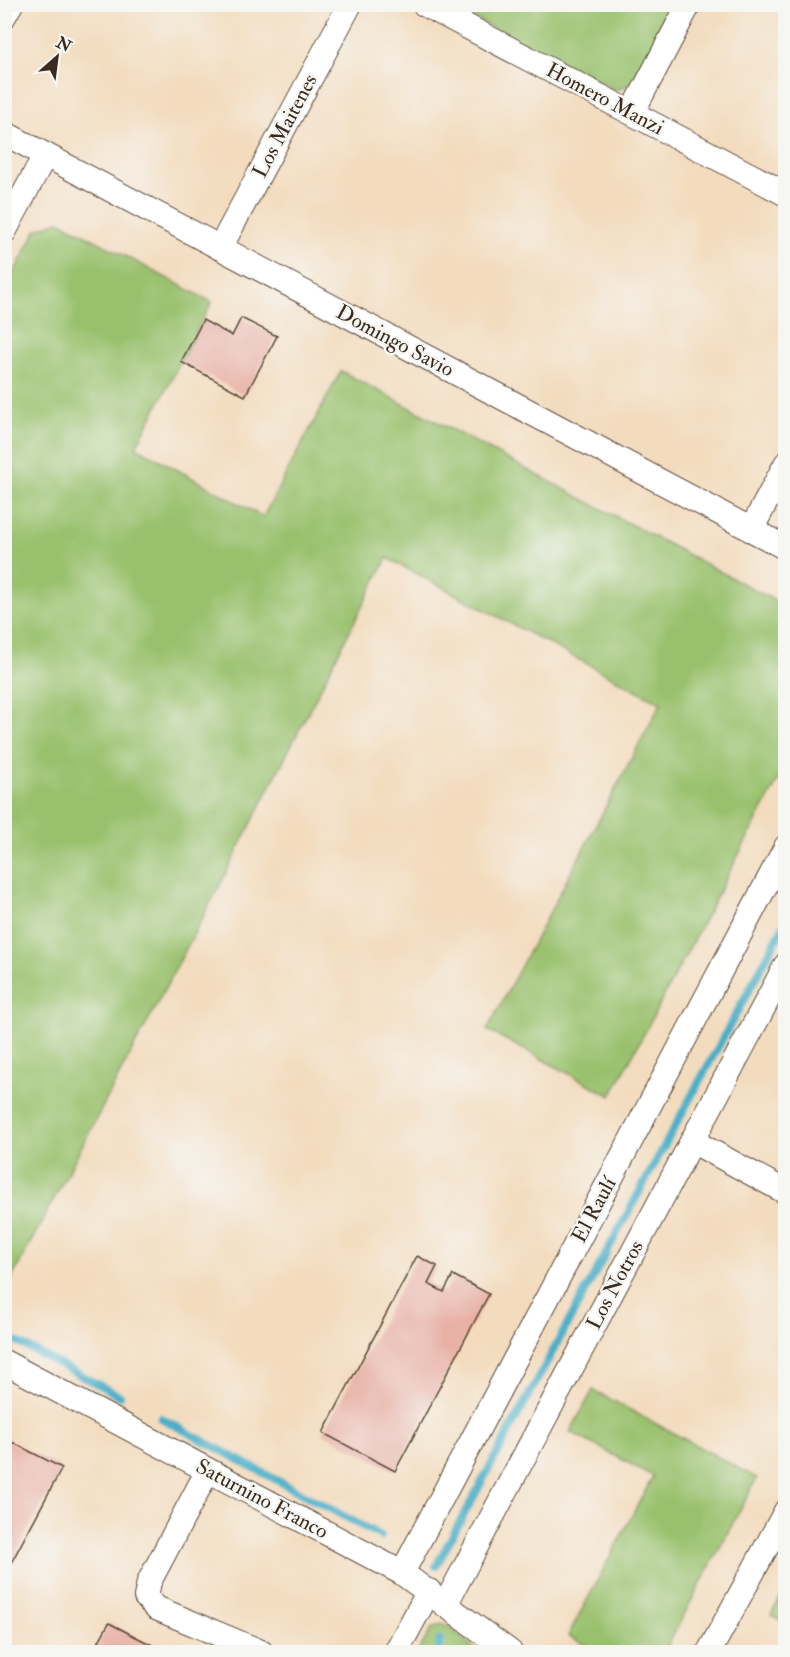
<svg xmlns="http://www.w3.org/2000/svg" width="790" height="1657" font-family="'IM FELL Double Pica',serif">
  <rect width="100%" height="100%" fill="#f6f6f2"/>
  <filter id="ink" filterUnits="userSpaceOnUse"><feTurbulence type="fractalNoise" baseFrequency=".0167" numOctaves="2"/><feDisplacementMap in="SourceGraphic" scale="12" xChannelSelector="R" yChannelSelector="G"/><feConvolveMatrix kernelMatrix="1 2 1 2 8 2 1 2 1" color-interpolation-filters="sRGB"/></filter>
  <filter id="wash" filterUnits="userSpaceOnUse"><feTurbulence type="fractalNoise" baseFrequency=".008" numOctaves="4" result="noise"/><feDisplacementMap in="SourceGraphic" scale="24" xChannelSelector="R" yChannelSelector="G"/><feGaussianBlur stdDeviation="1.35" result="paint"/><feColorMatrix in="noise" values="0 0 0 0 0 0 0 0 0 0 0 0 0 0 0 0 0 1.4 0 .05"/><feComposite in="paint" operator="in"/></filter>
  <g filter="url(#wash)">
    <rect width="100%" height="100%" fill="#f3dcbe"/>
    <!-- green -->
    <path fill="#99c16d" stroke="#6a7646" stroke-width="1.5" d="M 448,5 L 673,5 L 632,82 L 620,89 L 614,89 Z
      M 59,221 L 212,302 L 136,447 L 263,517 L 341,371 L 785,606 L 785,767 L 611,1096 L 487,1030 L 661,703 L 387,558 L 222,881 L 5,1291 L 5,289 L 37,229 Z
      M 593,1390 L 757,1478 L 664,1652 L 599,1652 L 568,1636 L 653,1476 L 570,1432 Z
      M 785,1589 L 785,1622 L 771,1615 Z
      M 442,1624 L 449,1627 L 478,1652 L 418,1652 L 432,1628 Z"/>
    <g fill="none" stroke-linecap="round" stroke-linejoin="round">
      <!-- stream -->
      <path stroke="#48afc7" stroke-width="8" d="M 4,1335 L 120,1396
        M 161,1418 L 381,1536
        M 436,1566 L 786,922
        M 439,1652 L 440,1640"/>
    </g>
    <g id="blocks">
      <!-- building -->
      <path fill="#e8b1a6" d="M 241,318 L 277,336 L 245,396 L 181,362 L 203,320 L 232,336 Z
        M 417,1256 L 437,1266 L 428,1284 L 444,1292 L 453,1275 L 489,1294 L 395,1471 L 323,1433 Z
        M 4,1438 L 62,1468 L 4,1576 Z
        M 109,1623 L 144,1641 L 167,1652 L 93,1652 Z"/>
    </g>
  </g>
  <g filter="url(#ink)">
    <use href="#blocks" fill-opacity="0" stroke="#574536" stroke-width="1.5"/>
    <g fill="none" stroke-linecap="round" stroke-linejoin="round">
      <!-- minor casing -->
      <g stroke="#574536" stroke-width="26">
        <path id="minor" d="M 424,4 L 786,194
          M 4,16 L 11,4
          M 632,113 L 689,4
          M 4,133 L 786,548
          M 4,232 L 45,155
          M 220,248 L 350,4
          M 751,530 L 786,464
          M 692,1141 L 786,1192
          M 4,1362 L 402,1573 L 510,1652
          M 208,1470 L 149,1582 L 146,1597 L 156,1608 L 261,1652
          M 402,1573 L 786,847
          M 445,1605 L 786,965
          M 396,1652 L 429,1591
          M 709,1652 L 786,1511"/>
      </g>
      <!-- minor -->
      <use href="#minor" stroke="#fff" stroke-width="24"/>
    </g>
  </g>
  <g text-anchor="middle" dominant-baseline="central" stroke-width="5" stroke-linejoin="round" paint-order="stroke">
    <!-- street labels -->
    <g font-size="21" fill="#3b2a1e" stroke="#f6f6f2">
      <text transform="translate(605 99) rotate(28)">Homero Manzi</text>
      <text transform="translate(285 126) rotate(-62)">Los Maitenes</text>
      <text transform="translate(395 341) rotate(28)">Domingo Savio</text>
      <text transform="translate(594 1210) rotate(-62)">El Raulí</text>
      <text transform="translate(615 1285) rotate(-62)">Los Notros</text>
      <text transform="translate(262 1499) rotate(28)">Saturnino Franco</text>
    </g>
  </g>
  <!-- margin -->
  <rect width="790" height="1657" fill="none" stroke="#f6f6f2" stroke-width="24"/>
  <!-- north arrow -->
  <g transform="translate(57 57) rotate(28)" stroke="#f6f6f2" stroke-width="4.5" paint-order="stroke">
  <path d="M0-4.5L10 22L0 15L-10 22Z" fill="#3b2a1e"/>
  <text y="-9" font-size="16" font-weight="bold" text-anchor="middle" fill="#3b2a1e">N</text>
  </g>
</svg>
